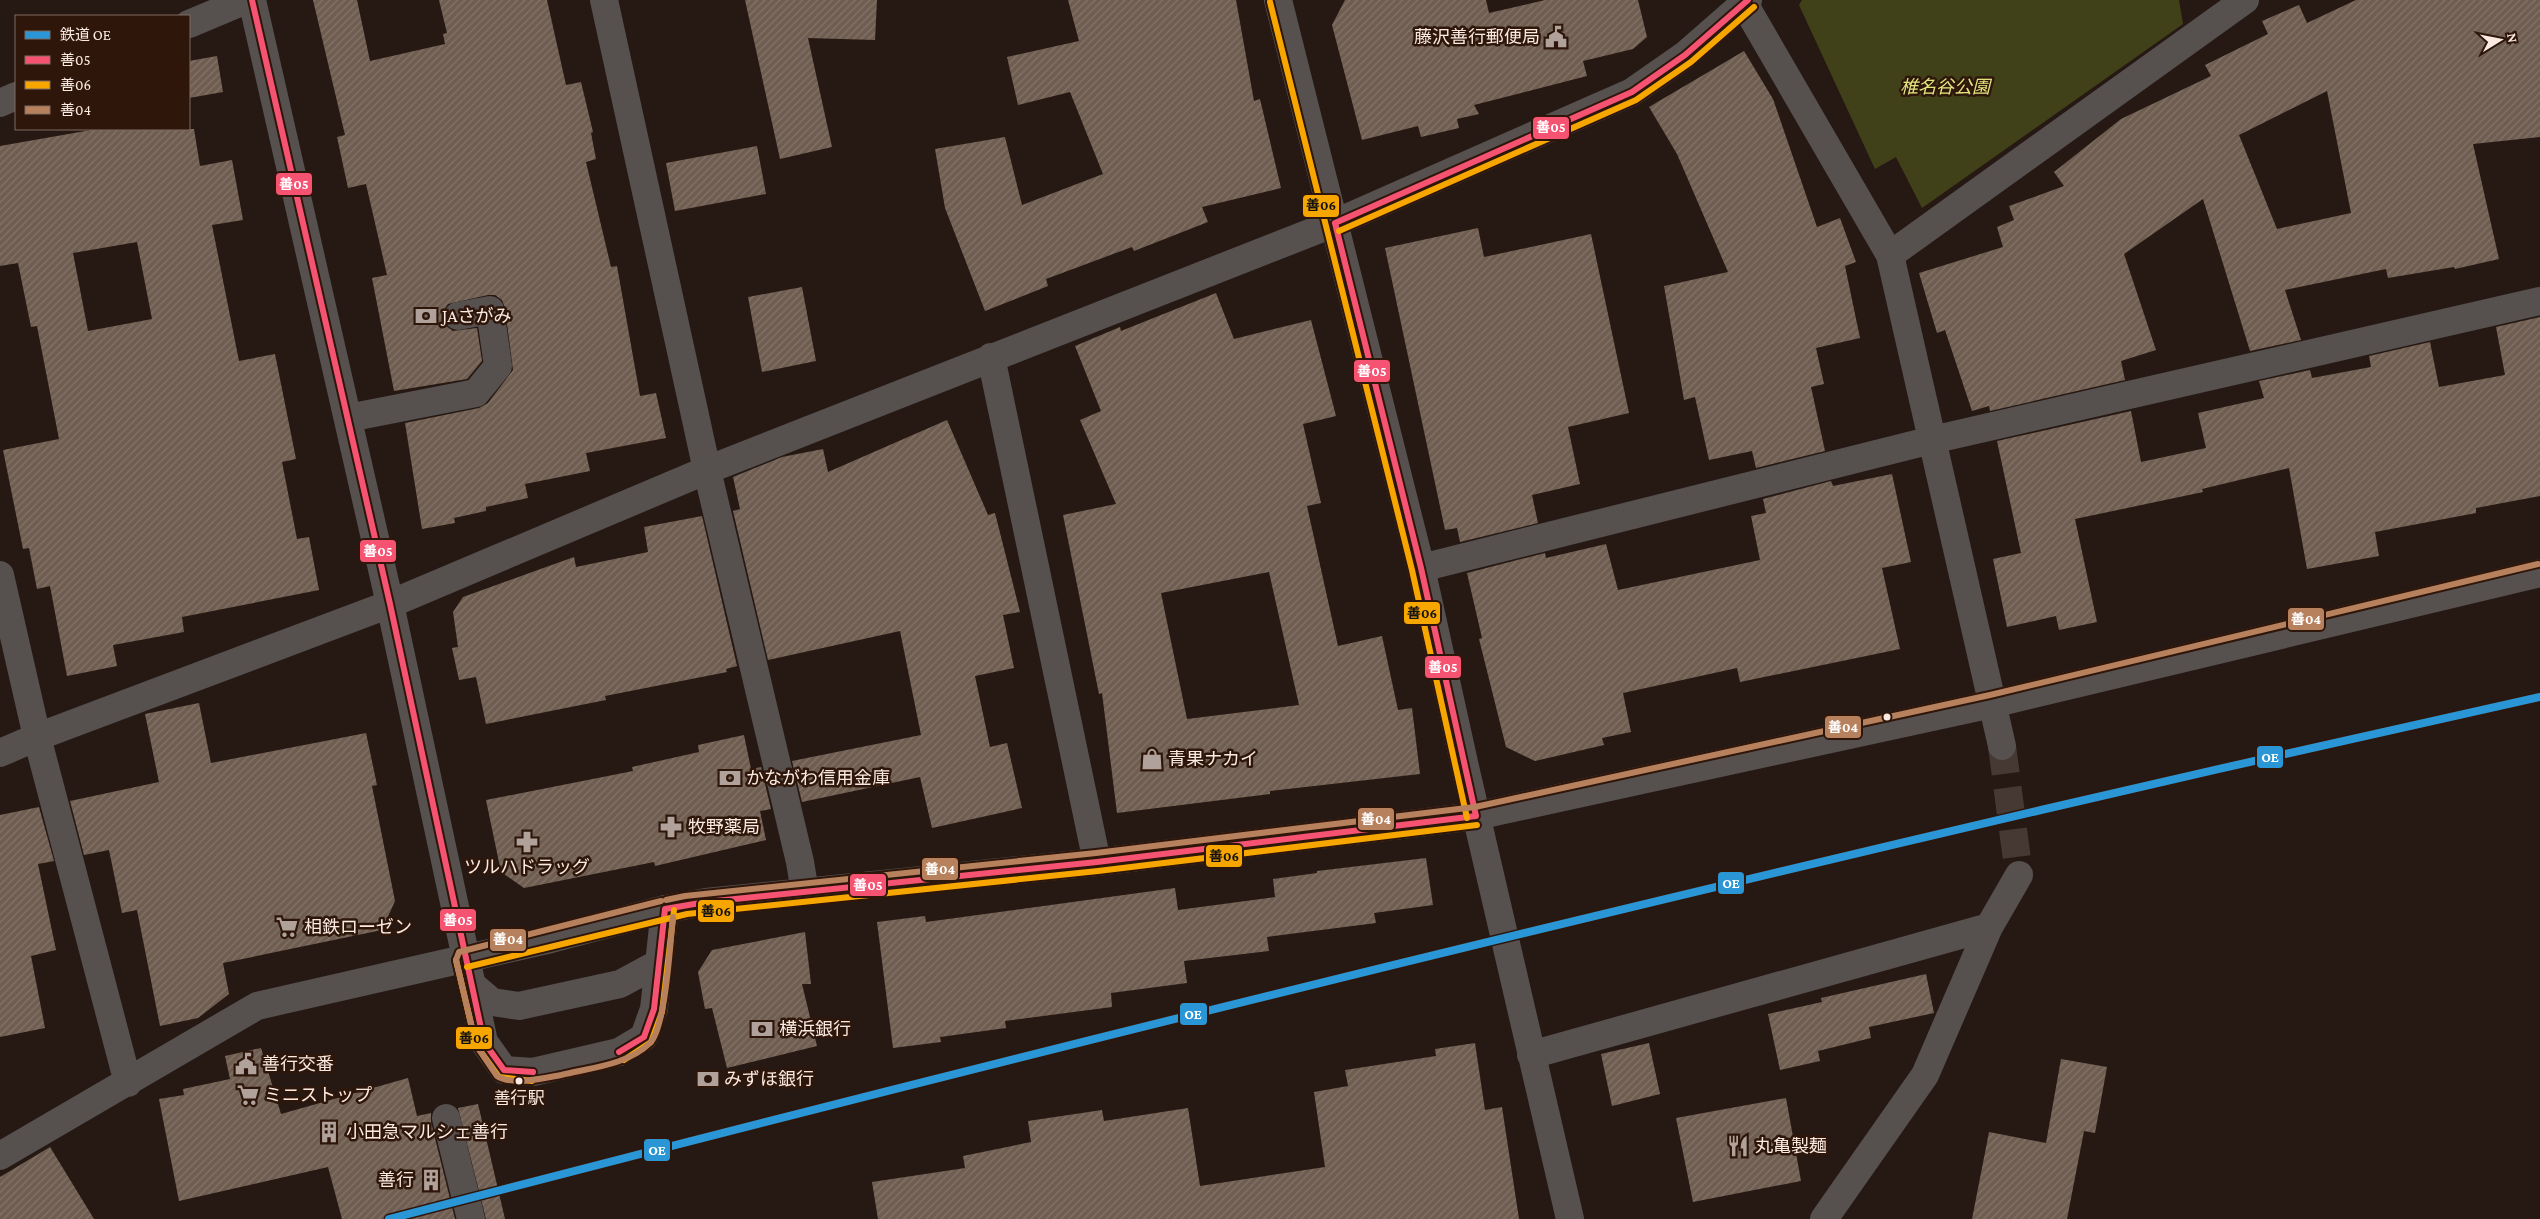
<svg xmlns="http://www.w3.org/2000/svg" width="2540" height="1219" font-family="'Crimson Pro','Noto Sans JP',serif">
  <defs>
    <pattern id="building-hatch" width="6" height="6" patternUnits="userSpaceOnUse" patternTransform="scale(1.25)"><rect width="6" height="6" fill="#6e5d50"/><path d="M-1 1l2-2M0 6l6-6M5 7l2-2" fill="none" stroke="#847469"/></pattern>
  </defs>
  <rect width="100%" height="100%" fill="#261913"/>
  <!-- green -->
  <path fill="#414119" d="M 1802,0 L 2179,0 L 2183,24 L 1922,208 L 1896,157 L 1875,169 L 1799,5 Z"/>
  <!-- building -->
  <path fill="url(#building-hatch)" fill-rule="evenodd" d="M 313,0 L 357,0 L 370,61 L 445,44 L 443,34 L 447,33 L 439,0 L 547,0 L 566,85 L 581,82 L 593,132 L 591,133 L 596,159 L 586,162 L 611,267 L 617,266 L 640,396 L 656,393 L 666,438 L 586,453 L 590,471 L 525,484 L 528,498 L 486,507 L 486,511 L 454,518 L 455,523 L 422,529 L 405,423 L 479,408 L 488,403 L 513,370 L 505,308 L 502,300 L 495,295 L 488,295 L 448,304 L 443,311 L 443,318 L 446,326 L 453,331 L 477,328 L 482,361 L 467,379 L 394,391 L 372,278 L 387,275 L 366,184 L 348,188 L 337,137 L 345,135 Z
    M 745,0 L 877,0 L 875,40 L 808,38 L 832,147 L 780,159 Z
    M 1068,0 L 1236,0 L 1254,101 L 1260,99 L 1281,188 L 1202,207 L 1208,222 L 1134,251 L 1132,247 L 1046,279 L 1048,286 L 985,311 L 945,208 L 935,149 L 1005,137 L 1022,205 L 1103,174 L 1070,92 L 1018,105 L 1007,57 L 1079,41 Z
    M 1345,0 L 1486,0 L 1489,13 L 1545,0 L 1638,0 L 1647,37 L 1633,49 L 1583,61 L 1587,76 L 1474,105 L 1479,114 L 1457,119 L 1459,128 L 1421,137 L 1418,126 L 1362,140 L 1332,25 Z
    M 2356,0 L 2540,0 L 2540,137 L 2473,144 L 2499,259 L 2455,269 L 2454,267 L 2388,278 L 2386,269 L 2285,290 L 2301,340 L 2250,351 L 2203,199 L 2124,254 L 2156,350 L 2121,361 L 2125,380 L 1990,411 L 1989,406 L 1972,411 L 1945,330 L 1937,333 L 1919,273 L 2003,247 L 1997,227 L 2014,220 L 2009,206 L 2064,186 L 2054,172 L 2121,119 L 2211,76 L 2205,65 L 2268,34 L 2262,21 L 2299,5 L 2307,23 ZM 2327,91 L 2351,213 L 2277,229 L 2239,135 Z
    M 1744,51 L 1773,99 L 1817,227 L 1840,218 L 1856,262 L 1845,266 L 1860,338 L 1816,348 L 1824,384 L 1811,387 L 1825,451 L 1756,468 L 1752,451 L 1709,460 L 1695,397 L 1684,400 L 1664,286 L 1728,272 L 1677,154 L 1649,107 Z
    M 217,56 L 223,92 L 189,98 L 189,61 Z
    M 97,129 L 194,129 L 200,166 L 232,160 L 243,220 L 212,225 L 239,361 L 275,354 L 296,459 L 282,462 L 297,539 L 309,537 L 319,590 L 182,617 L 184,632 L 113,645 L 117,666 L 67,676 L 50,586 L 37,589 L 29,548 L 23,549 L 3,450 L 59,439 L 37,326 L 31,327 L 18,263 L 0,266 L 0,146 ZM 137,242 L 152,319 L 88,331 L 73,253 Z
    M 757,146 L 766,194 L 675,211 L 666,163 Z
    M 1478,228 L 1484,257 L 1591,234 L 1629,413 L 1568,427 L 1580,484 L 1532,495 L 1538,523 L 1460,542 L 1457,528 L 1445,530 L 1385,248 Z
    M 802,287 L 816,361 L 762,372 L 748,297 Z
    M 1216,293 L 1234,339 L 1311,320 L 1336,416 L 1303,424 L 1321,503 L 1307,506 L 1338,646 L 1382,636 L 1398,710 L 1412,708 L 1420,774 L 1270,791 L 1270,794 L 1117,813 L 1102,693 L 1099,694 L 1063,515 L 1116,504 L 1080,420 L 1101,411 L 1075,346 L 1120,327 L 1121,331 ZM 1269,572 L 1299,705 L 1187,719 L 1161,593 Z
    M 2540,317 L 2540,496 L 2476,508 L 2476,513 L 2375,532 L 2379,556 L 2307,569 L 2289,468 L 2202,489 L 2203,492 L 2075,519 L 2097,622 L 2059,630 L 2056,616 L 2007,627 L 1993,559 L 2021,553 L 1997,441 L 2131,411 L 2141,462 L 2206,448 L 2198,413 L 2264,398 L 2259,381 L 2310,370 L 2312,378 L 2371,367 L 2369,356 L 2430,342 L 2439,387 L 2505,375 L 2496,327 Z
    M 947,420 L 988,515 L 995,513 L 1020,612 L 1003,615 L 1014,668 L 975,676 L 990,747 L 1007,743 L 1022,808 L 932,828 L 920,777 L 802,802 L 792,761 L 921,735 L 900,631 L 768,660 L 733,511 L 740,509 L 733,477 L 782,457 L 823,449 L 828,472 Z
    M 1892,474 L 1911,562 L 1882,568 L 1900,649 L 1740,682 L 1737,668 L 1623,693 L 1631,732 L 1602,738 L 1604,745 L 1535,761 L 1506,747 L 1479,639 L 1482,638 L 1467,573 L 1545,553 L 1546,558 L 1606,544 L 1618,590 L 1760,560 L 1751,516 L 1766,513 L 1763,499 L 1831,481 L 1833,486 Z
    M 702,516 L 737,666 L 726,669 L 727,672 L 605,696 L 606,700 L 486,724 L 476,677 L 459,680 L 452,648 L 458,647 L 453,612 L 463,597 L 574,557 L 576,567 L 648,552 L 644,527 Z
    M 199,703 L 211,763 L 366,733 L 377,785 L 372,786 L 395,901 L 382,930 L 223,963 L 229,994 L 198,1018 L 160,1026 L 137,910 L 122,913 L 109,850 L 84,855 L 70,801 L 159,782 L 145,714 Z
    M 744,735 L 751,769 L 761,767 L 771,809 L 760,811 L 766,840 L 655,866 L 654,862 L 524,888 L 501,872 L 486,800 L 633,771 L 632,767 L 699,752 L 698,745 Z
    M 39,807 L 54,861 L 38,864 L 56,950 L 31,956 L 45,1028 L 0,1037 L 0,815 Z
    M 1426,858 L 1433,905 L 1374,913 L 1376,923 L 1267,937 L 1269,951 L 1184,961 L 1187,983 L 1111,993 L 1112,1007 L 1005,1021 L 1006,1028 L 940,1037 L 941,1042 L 893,1048 L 877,922 L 925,916 L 926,922 L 1175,888 L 1178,910 L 1275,897 L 1273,879 L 1317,873 L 1317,871 Z
    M 805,932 L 811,984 L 802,984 L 817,1046 L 727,1068 L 712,1008 L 705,1009 L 698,972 L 712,950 Z
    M 1926,974 L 1934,1013 L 1869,1027 L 1871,1038 L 1818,1051 L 1820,1061 L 1780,1070 L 1768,1014 L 1822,1002 L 1821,998 Z
    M 1475,1043 L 1485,1110 L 1502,1107 L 1519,1219 L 878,1219 L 872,1182 L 965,1168 L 963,1156 L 1031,1142 L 1028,1121 L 1102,1110 L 1104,1121 L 1188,1108 L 1200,1186 L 1325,1167 L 1314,1092 L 1348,1086 L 1345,1070 L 1436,1056 L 1435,1049 Z
    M 1649,1043 L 1660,1094 L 1612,1106 L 1601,1054 Z
    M 261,1048 L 281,1114 L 408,1078 L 417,1116 L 431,1113 L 431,1122 L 455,1219 L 342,1219 L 328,1167 L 179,1201 L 159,1099 L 184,1095 L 183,1089 L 230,1079 L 225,1056 Z
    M 2061,1059 L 2107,1067 L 2095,1133 L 2084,1131 L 2067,1219 L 1972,1219 L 1989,1132 L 2046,1143 Z
    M 1786,1098 L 1801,1181 L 1693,1202 L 1676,1118 Z
    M 478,1104 L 505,1219 L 486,1219 L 458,1108 Z
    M 50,1147 L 94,1219 L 0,1219 L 0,1177 Z"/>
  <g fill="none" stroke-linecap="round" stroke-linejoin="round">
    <!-- minor-tunnel -->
    <path stroke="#463832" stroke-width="28" stroke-dasharray="28 14" stroke-linecap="butt" d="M 2002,746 L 2019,875"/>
    <!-- minor -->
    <path stroke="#56504f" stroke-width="28" d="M 252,0 L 390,604 L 484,1042 L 504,1070 L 533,1072 L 619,1052 L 644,1037 L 654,1009 L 665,909
      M 604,0 L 707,470 L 800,862 L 805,892
      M 1278,0 L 1421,568 L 1465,767 L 1570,1219
      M 1742,0 L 1890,255 L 2002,746
      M 189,24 L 246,0
      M 0,103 L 16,96
      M 1890,255 L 2245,0
      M 991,357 L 1097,862
      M 348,418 L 476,393 L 498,366 L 490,310 L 458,316
      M 1421,568 L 1932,440 L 2540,301
      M 0,575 L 37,737 L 128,1083
      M 0,753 L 37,737 L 390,604 L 707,470 L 1335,223 L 1632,92 L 1685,55 L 1748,0
      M 1989,927 L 2019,875
      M 471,984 L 492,1002 L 519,1006 L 620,984 L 659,963
      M 1531,1055 L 1989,927 L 1925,1075 L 1824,1219
      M 446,1118 L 471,1219
      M 0,1156 L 257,1006 L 551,939 L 665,909 L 706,902 L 1097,862 L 1476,816 L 1992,704 L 2540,573"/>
    <!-- bus-1 casing -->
    <g stroke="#2e160b" stroke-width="10">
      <path id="bus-1" d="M 252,0 L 390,604 L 484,1042 L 504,1070 L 533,1072
        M 1335,223 L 1421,568 L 1476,816
        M 1335,223 L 1632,92 L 1685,55 L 1748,0
        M 665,909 L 706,902 L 1097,862 L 1476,816
        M 619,1052 L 644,1037 L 654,1009 L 665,909"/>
    </g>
    <!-- bus-2 casing -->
    <g stroke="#2e160b" stroke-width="10">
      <path id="bus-2" d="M 1270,2 L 1412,570 L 1467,818
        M 1339,231 L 1636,100 L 1691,62 L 1754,7
        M 456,960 L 476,1045 L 499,1077 L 532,1081
        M 467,967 L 687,914 L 1098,871 L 1477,825
        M 624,1060 L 651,1042 L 662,1012 L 674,910"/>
    </g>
    <!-- bus-3 casing -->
    <g stroke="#2e160b" stroke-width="10">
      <path id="bus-3" d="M 666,900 L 685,896 L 1096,853 L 1475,807 L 1990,695 L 2538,564
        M 661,901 L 459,952 L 456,960 L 476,1045 L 497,1076 C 512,1086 545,1078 561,1075 C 589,1068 628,1065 650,1043 C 666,1027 670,942 673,917"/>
    </g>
    <!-- bus-1 -->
    <use href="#bus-1" stroke="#f65372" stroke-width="6"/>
    <!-- bus-2 -->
    <use href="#bus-2" stroke="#f7a600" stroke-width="6"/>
    <!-- bus-3 -->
    <use href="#bus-3" stroke="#b6815c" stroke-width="6"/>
    <!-- rail-1 casing -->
    <g stroke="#2e160b" stroke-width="11">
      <path id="rail-1" d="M 389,1219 C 938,1076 1489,939 2041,810 C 2207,771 2374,734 2540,697"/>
    </g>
    <!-- rail-1 -->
    <use href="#rail-1" stroke="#2a96d5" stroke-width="8"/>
  </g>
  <!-- icons -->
  <defs>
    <g id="civic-bare" transform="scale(1.725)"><path d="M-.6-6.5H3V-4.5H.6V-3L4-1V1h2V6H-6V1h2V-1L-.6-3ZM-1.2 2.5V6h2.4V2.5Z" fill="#b0a19a" stroke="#2e160b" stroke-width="2.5" paint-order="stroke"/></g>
    <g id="bank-bare" transform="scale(1.725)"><path d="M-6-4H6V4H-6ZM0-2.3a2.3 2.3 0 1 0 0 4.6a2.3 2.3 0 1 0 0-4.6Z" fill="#b0a19a" stroke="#2e160b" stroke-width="2.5" paint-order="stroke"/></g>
    <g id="shop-bare" transform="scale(1.725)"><path d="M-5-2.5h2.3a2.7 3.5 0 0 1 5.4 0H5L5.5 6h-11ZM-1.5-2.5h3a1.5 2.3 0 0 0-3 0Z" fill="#b0a19a" stroke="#2e160b" stroke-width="2.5" paint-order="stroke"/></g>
    <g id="pharmacy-bare" transform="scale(1.725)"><path d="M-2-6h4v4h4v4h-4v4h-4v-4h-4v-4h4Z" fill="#b0a19a" stroke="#2e160b" stroke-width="2.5" paint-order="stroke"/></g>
    <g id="supermarket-bare" transform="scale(1.725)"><path d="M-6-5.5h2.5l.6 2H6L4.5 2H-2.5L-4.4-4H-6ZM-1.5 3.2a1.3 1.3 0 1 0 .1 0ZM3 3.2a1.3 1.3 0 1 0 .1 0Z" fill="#b0a19a" stroke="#2e160b" stroke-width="2.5" paint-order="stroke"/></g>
    <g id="building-bare" transform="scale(1.725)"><path d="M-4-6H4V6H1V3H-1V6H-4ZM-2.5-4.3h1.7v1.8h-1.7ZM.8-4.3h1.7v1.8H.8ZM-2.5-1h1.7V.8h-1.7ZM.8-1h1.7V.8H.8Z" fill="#b0a19a" stroke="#2e160b" stroke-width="2.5" paint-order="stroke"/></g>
    <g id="restaurant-bare" transform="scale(1.725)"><path d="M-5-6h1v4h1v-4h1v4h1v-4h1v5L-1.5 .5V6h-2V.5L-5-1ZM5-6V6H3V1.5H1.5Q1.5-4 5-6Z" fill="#b0a19a" stroke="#2e160b" stroke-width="2.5" paint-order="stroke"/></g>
  </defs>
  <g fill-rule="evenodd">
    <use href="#civic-bare" x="1556" y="37"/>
    <use href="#bank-bare" x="426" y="316"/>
    <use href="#shop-bare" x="1152" y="759"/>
    <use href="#bank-bare" x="730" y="778"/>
    <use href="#pharmacy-bare" x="671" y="827"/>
    <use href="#pharmacy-bare" x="527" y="842"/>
    <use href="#supermarket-bare" x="287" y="927"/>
    <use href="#bank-bare" x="762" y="1029"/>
    <use href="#civic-bare" x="246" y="1064"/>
    <use href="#bank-bare" x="708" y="1079"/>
    <use href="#supermarket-bare" x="248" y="1095"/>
    <use href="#building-bare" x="329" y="1132"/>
    <use href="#restaurant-bare" x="1738" y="1146"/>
    <use href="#building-bare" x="431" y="1180"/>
  </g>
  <!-- markers -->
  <g fill="#fbeae2" stroke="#2e160b" stroke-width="2">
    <circle cx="1887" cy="717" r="4.5"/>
    <circle cx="519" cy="1081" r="4.5"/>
  </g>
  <g text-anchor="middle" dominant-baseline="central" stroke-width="5" stroke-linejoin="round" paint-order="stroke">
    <!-- bus labels -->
    <g font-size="17" fill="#fbeae2" stroke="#2e160b">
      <text x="519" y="1098">善行駅</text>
    </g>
    <!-- poi labels -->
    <g font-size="18" fill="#fbeae2" stroke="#2e160b" text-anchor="start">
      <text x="1540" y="37" text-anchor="end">藤沢善行郵便局</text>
      <text x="442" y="316">JAさがみ</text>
      <text x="1168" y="759">青果ナカイ</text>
      <text x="746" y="778">かながわ信用金庫</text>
      <text x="688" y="827">牧野薬局</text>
      <text x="527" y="867" text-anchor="middle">ツルハドラッグ</text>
      <text x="304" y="927">相鉄ローゼン</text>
      <text x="779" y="1029">横浜銀行</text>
      <text x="262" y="1064">善行交番</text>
      <text x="724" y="1079">みずほ銀行</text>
      <text x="264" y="1095">ミニストップ</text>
      <text x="346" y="1132">小田急マルシェ善行</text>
      <text x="1755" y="1146">丸亀製麺</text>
      <text x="414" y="1180" text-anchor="end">善行</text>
    </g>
    <!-- park labels -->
    <g font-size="18" font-style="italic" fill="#e1e57c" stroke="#2e160b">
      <text x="1945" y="87">椎名谷公園</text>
    </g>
  </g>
  <g stroke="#2e160b" stroke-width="2">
    <rect x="1532" y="116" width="38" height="24" rx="5" fill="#f65372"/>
    <rect x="275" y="172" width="38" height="24" rx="5" fill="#f65372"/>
    <rect x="1302" y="194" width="38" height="24" rx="5" fill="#f7a600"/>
    <rect x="1353" y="359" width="38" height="24" rx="5" fill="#f65372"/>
    <rect x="359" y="539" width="38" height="24" rx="5" fill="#f65372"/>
    <rect x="1403" y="601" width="38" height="24" rx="5" fill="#f7a600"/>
    <rect x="2287" y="607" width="38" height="24" rx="5" fill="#b6815c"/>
    <rect x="1424" y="655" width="38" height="24" rx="5" fill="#f65372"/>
    <rect x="1824" y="715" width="38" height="24" rx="5" fill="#b6815c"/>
    <rect x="2256" y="745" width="28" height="24" rx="5" fill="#2a96d5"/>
    <rect x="1357" y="807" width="38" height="24" rx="5" fill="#b6815c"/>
    <rect x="1205" y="844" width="38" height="24" rx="5" fill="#f7a600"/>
    <rect x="921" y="857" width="38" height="24" rx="5" fill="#b6815c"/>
    <rect x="1717" y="871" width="28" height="24" rx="5" fill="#2a96d5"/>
    <rect x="849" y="873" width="38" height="24" rx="5" fill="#f65372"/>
    <rect x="697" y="899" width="38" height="24" rx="5" fill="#f7a600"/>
    <rect x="439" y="908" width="38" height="24" rx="5" fill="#f65372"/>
    <rect x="489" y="928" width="38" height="24" rx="5" fill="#b6815c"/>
    <rect x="1179" y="1002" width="29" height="24" rx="5" fill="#2a96d5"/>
    <rect x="455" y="1026" width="38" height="24" rx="5" fill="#f7a600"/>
    <rect x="643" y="1138" width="28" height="24" rx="5" fill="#2a96d5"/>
  </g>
  <g font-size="14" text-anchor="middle" font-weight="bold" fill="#fff">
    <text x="1551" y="132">善05</text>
    <text x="294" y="189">善05</text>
    <text x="1372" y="376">善05</text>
    <text x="378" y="556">善05</text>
    <text x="2306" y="624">善04</text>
    <text x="1443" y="672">善05</text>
    <text x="1843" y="732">善04</text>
    <text x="2270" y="762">OE</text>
    <text x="1376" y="824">善04</text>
    <text x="940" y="874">善04</text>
    <text x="1731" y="888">OE</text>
    <text x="868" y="890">善05</text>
    <text x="458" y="925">善05</text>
    <text x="508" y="944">善04</text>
    <text x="1193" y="1019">OE</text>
    <text x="657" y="1155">OE</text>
  </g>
  <g font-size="14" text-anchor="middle" font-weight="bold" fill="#111">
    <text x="1321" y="210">善06</text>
    <text x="1422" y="618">善06</text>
    <text x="1224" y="861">善06</text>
    <text x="716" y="916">善06</text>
    <text x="474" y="1043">善06</text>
  </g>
  <!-- legend -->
  <rect x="15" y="15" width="175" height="115" fill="#2e160b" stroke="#806b61"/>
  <rect x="25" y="31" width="25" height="8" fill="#2a96d5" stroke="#806b61"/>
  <text x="60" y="40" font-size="15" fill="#fbeae2">鉄道 OE</text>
  <rect x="25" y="56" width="25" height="8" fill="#f65372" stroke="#806b61"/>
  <text x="60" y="65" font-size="15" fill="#fbeae2">善05</text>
  <rect x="25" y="81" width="25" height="8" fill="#f7a600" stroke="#806b61"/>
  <text x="60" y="90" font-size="15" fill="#fbeae2">善06</text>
  <rect x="25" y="106" width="25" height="8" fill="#b6815c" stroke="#806b61"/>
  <text x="60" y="115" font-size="15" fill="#fbeae2">善04</text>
  <!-- north arrow -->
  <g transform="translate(2500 40) rotate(80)" stroke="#2e160b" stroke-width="4" paint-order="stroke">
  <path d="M0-4L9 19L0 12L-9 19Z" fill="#fbeae2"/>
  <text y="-8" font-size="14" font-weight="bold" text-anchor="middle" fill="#fbeae2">N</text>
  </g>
</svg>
